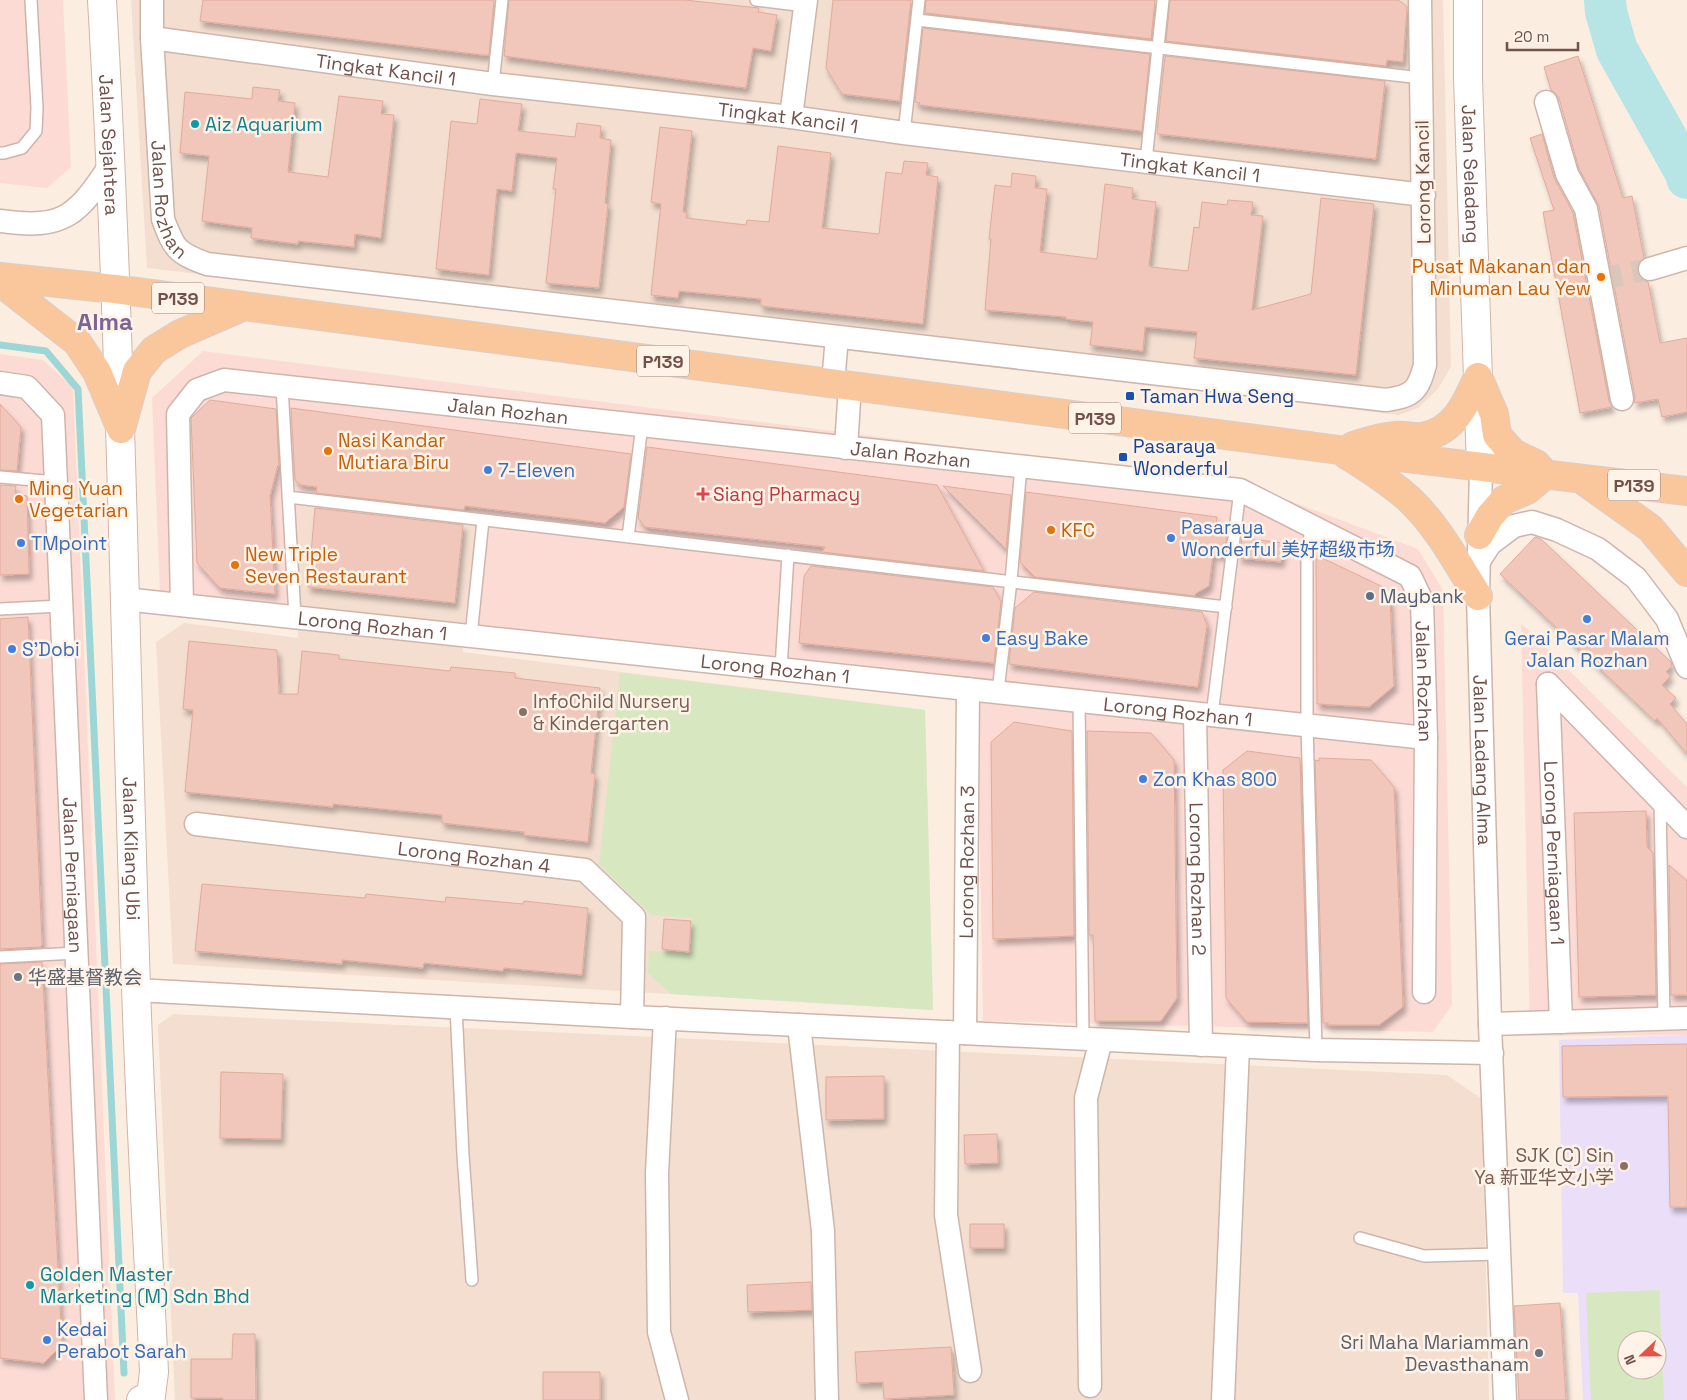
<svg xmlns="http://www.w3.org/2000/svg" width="1687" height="1400" font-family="'Space Grotesk','Noto Sans SC',sans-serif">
  <defs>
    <filter id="shadow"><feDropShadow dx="3" dy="5.5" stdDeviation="2.5" flood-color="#0004"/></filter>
  </defs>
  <rect width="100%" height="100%" fill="#fcede1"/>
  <!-- residential -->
  <path fill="#f3ded0" d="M 131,0 L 1443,0 L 1451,366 L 1438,389 L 1418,408 L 1399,415 L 147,268 Z
    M 300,506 L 476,523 L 463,652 L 925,710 L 933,1010 L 173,964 L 156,642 L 184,623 L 298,638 Z
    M 173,1014 L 1447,1075 L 1482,1099 L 1489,1400 L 175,1400 L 158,1025 Z"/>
  <!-- commercial -->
  <path fill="#fcdbd5" d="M 0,0 L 63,0 L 71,167 L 47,188 L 0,183 Z
    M 203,351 L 1242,483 L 1418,549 L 1443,590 L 1452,1005 L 1433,1032 L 983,1021 L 977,677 L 464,623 L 475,523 L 300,506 L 300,609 L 160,593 L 152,398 Z
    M 0,354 L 43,360 L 73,387 L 115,1400 L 0,1400 Z
    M 1521,623 L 1687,787 L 1687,1035 L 1530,1036 Z"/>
  <!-- education -->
  <path fill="#eadef8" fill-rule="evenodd" d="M 1687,1035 L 1687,1400 L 1583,1400 L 1578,1293 L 1563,1293 L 1559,1040 ZM 1627,1340 L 1657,1340 L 1657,1370 L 1627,1370 Z"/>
  <!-- green -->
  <path fill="#d7e8c1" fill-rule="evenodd" d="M 620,673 L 925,710 L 933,1010 L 671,994 L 648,973 L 649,951 L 691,953 L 692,918 L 651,915 L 599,864 Z
    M 1659,1290 L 1664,1400 L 1591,1400 L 1586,1293 ZM 1627,1340 L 1657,1340 L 1657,1370 L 1627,1370 Z"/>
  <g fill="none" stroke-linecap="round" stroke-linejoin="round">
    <!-- stream -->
    <path stroke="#9dd6d6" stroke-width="7" d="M 0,345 L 46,351 L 78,389 L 124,1373"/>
    <!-- river -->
    <path stroke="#b7e4e4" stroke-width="42" d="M 1605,0 L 1606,12 L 1617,50 L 1686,173 L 1687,178"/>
  </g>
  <!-- building -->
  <path fill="#f0c7ba" stroke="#e3aa9a" filter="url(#shadow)" d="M 203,0 L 494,0 L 489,55 L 483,55 L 200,21 Z
    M 509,0 L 685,0 L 759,8 L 758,12 L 777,15 L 771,51 L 753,48 L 746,88 L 504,56 Z
    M 833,0 L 911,0 L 900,101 L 842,94 L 826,68 Z
    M 926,0 L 1155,0 L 1151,39 L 925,13 Z
    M 1170,0 L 1399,0 L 1407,7 L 1403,62 L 1387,60 L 1386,66 L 1166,41 Z
    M 923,28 L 1150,54 L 1142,131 L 919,105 L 920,103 L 915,102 Z
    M 1165,56 L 1385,81 L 1376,159 L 1158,134 L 1157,132 Z
    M 1578,56 L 1623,198 L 1632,196 L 1644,258 L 1637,265 L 1637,272 L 1641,279 L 1648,282 L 1660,343 L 1687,338 L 1687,412 L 1662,417 L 1658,399 L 1634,403 L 1635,397 L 1599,206 L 1579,169 L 1559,98 L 1555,93 L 1551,90 L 1544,67 Z
    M 253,87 L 280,90 L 278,101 L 295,103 L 288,172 L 328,177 L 339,96 L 383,101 L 381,114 L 394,115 L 381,238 L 355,234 L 354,247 L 298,241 L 298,244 L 251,238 L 252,228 L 202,221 L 209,156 L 180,153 L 185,92 L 252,99 Z
    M 480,99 L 522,104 L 518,131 L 575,137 L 577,123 L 601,126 L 600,138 L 611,140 L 605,203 L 608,204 L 599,288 L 546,283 L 556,189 L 553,189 L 557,158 L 516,153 L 512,191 L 497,189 L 489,275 L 436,269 L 451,121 L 477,124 Z
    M 660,127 L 692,131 L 683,212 L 687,213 L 686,218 L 746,225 L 747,220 L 769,222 L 778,146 L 831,153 L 822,228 L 879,234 L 886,172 L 902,174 L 904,161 L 928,163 L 926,175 L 938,177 L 923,324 L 761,306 L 761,299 L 679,291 L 678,298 L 651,295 L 661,204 L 651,202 Z
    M 1542,134 L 1554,178 L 1573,213 L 1609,401 L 1612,407 L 1580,413 L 1543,212 L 1554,210 L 1530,138 Z
    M 1012,173 L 1036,176 L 1035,188 L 1047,189 L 1040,252 L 1097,259 L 1105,184 L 1133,188 L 1132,199 L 1156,202 L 1149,266 L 1151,266 L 1151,267 L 1188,271 L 1194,227 L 1199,228 L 1202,202 L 1227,205 L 1228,200 L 1253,202 L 1251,215 L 1263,216 L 1252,310 L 1311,294 L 1321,198 L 1374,204 L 1356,375 L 1194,358 L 1197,332 L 1145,327 L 1143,351 L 1090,345 L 1093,322 L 1066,319 L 1066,317 L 985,310 L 991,239 L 989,239 L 995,185 L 1011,187 Z
    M 210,400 L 276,409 L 279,466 L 278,465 L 270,496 L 275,594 L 220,588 L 197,563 L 191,418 Z
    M 0,404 L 21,427 L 17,471 L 0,470 Z
    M 291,408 L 631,454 L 624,507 L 605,523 L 465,506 L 464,510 L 316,493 L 317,487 L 301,485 L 295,480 Z
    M 647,447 L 937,485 L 984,571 L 822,552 L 825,547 L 645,527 L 638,518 Z
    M 0,485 L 16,486 L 15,494 L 27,496 L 29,574 L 0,575 Z
    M 943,486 L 1011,495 L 1006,549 Z
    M 1026,492 L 1217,517 L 1215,535 L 1227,536 L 1224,556 L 1213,554 L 1209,586 L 1195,594 L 1195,596 L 1035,577 L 1020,562 Z
    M 315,508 L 463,525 L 455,603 L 308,587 Z
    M 1535,537 L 1541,539 L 1671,662 L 1672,665 L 1666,672 L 1671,676 L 1662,685 L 1676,698 L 1670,704 L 1687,724 L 1687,754 L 1657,718 L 1655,721 L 1500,574 Z
    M 1242,538 L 1284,543 L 1281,562 L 1239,558 Z
    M 1316,555 L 1383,587 L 1390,601 L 1394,686 L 1369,707 L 1317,704 Z
    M 811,566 L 993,587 L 1001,602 L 994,663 L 799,643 L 804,576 Z
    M 1034,592 L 1202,612 L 1207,625 L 1198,687 L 1009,664 L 1015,608 Z
    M 28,617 L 42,944 L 41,947 L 0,949 L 0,619 Z
    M 189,641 L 277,650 L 279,694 L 298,694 L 302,651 L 339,655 L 339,659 L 450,671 L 451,667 L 515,673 L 515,678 L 600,688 L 591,773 L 595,774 L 588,842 L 524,835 L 524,832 L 442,823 L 442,815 L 333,804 L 333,807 L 185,792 L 193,710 L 183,709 Z
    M 1014,722 L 1072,731 L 1074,936 L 993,939 L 991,742 Z
    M 1087,731 L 1151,733 L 1174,760 L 1177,998 L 1161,1021 L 1095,1021 L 1093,935 L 1089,935 Z
    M 1247,751 L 1300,758 L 1308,1023 L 1247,1022 L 1226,998 L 1223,770 Z
    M 1319,758 L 1371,760 L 1394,787 L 1403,1007 L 1379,1025 L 1328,1025 L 1328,1023 L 1323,1023 L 1315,760 L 1319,761 Z
    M 1646,811 L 1647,847 L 1653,853 L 1656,995 L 1579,997 L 1574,813 Z
    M 1669,865 L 1687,881 L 1687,995 L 1671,995 Z
    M 202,884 L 365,898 L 366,894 L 445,902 L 446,897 L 523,904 L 524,901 L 588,908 L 582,975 L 504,968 L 503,971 L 424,963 L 423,968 L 342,960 L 342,964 L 195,951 Z
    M 664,919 L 691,921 L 689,952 L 662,949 Z
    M 42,962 L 62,1345 L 44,1363 L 0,1358 L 0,964 Z
    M 1687,1044 L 1687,1207 L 1670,1207 L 1668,1096 L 1563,1097 L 1562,1046 Z
    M 221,1072 L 283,1074 L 281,1139 L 220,1138 Z
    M 884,1076 L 884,1119 L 826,1120 L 826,1077 Z
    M 997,1134 L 998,1163 L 965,1164 L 964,1135 Z
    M 970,1224 L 1004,1224 L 1004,1248 L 970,1248 Z
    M 811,1282 L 812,1310 L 748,1312 L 747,1285 Z
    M 1560,1303 L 1566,1400 L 1519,1400 L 1514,1306 Z
    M 233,1334 L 255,1334 L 256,1400 L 223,1400 L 223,1398 L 191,1398 L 191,1359 L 232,1359 Z
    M 951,1347 L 954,1395 L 884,1399 L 883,1382 L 857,1383 L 855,1352 Z
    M 543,1372 L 600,1372 L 600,1400 L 543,1400 Z"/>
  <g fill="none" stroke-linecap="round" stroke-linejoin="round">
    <!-- street-tunnel -->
    <path stroke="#dac6bb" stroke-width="22" stroke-dasharray="22 11" stroke-linecap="butt" d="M 1600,279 L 1650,269"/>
    <!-- lane casing -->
    <g stroke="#ceb5ac" stroke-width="14">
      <path id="lane" d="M 756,0 L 805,6
        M 917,20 L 1421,78
        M 493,84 L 502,0
        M 904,133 L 919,0
        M 0,153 L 4,153 L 22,148 L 36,131 L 37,108 L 31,0
        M 1146,161 L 1163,0
        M 282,386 L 295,617
        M 0,477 L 56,482
        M 288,497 L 1226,607
        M 1312,526 L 1307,550 L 1307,726 L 1316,1050
        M 628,537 L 642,425
        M 0,609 L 61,606
        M 471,636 L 483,520
        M 781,668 L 788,555
        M 998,691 L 1011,581 L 1021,466
        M 1079,701 L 1083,1039
        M 1212,715 L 1240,490
        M 1660,801 L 1664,1019
        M 0,957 L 77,953
        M 456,1007 L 463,1155 L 472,1280
        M 1360,1238 L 1424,1256 L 1499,1254"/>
    </g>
    <!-- street casing -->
    <g stroke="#ceb5ac" stroke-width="25">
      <g id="street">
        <path id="s1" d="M 152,0 L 152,38 L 163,219 C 174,249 177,253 207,264 L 1386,400 C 1413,396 1418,391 1425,365 L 1420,0"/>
        <path id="s2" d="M 152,38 L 493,84 L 791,117 L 904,133 L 1424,195"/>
        <path d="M 1546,102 L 1567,174 L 1586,209 L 1622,399"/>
        <path d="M 791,117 L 806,0"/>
        <path d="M 0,221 C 66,230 77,215 112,163"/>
        <path d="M 1650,269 L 1687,258"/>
        <path id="s3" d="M 0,383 L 27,387 L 53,415 L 96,1400"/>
        <path d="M 833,383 L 837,337"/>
        <path d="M 846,448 L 850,386"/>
        <path id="s4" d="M 1481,468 L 1478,596 L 1490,1024 L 1505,1400"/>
        <path d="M 1479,561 L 1490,544 L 1514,526 L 1532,522 L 1557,530 L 1598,549 L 1636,578 L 1667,619 L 1687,667"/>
        <path id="s5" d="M 124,599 L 1426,738"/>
        <path id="s6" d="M 182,605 L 178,414 L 197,390 L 224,380 L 1240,490 L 1410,576 L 1422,601 L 1426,738 L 1424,992"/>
        <path id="s7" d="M 1548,684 L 1561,1022"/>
        <path d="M 1548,684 L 1687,827"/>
        <path id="s8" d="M 1195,714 L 1201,1045"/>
        <path id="s9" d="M 196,824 L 585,870 L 634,917 L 632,1017"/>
        <path d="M 136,990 L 632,1017 L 1316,1050 L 1492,1053"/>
        <path d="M 665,1018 L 657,1173 L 659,1332 L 677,1400"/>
        <path d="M 1490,1024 L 1687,1018"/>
        <path d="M 799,1025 L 823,1231 L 827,1400"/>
        <path d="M 948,1032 L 946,1215 L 970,1371"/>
        <path id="s10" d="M 965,1033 L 968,689"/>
        <path d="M 1090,1386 L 1086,1098 L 1101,1040"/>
        <path d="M 1223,1400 L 1238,1047"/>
      </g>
    </g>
    <!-- secondary casing -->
    <g stroke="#d1b4a9" stroke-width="30">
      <g id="secondary">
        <path id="s11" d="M 102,0 C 121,328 125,657 136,986 C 140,1115 148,1244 154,1372 L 151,1396 L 141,1400"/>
        <path id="s12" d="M 1468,0 L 1468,79 L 1481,468"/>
      </g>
    </g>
    <!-- primary casing -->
    <g stroke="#d8cecc" stroke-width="30">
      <path id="primary" d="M 0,277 L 115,289 L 1339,450 L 1687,491
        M 0,282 L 77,342 L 97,372 L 121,429
        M 1478,377 L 1494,414 L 1497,435 L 1513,453 L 1536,464 L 1543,472
        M 121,429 L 137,371 L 154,350 L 180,334 L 242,307
        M 1353,446 C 1366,442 1380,437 1395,436 C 1404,435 1413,438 1422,437 C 1454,432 1466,404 1478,377
        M 1347,455 C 1369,469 1390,482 1409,499 C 1438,526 1457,563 1478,596
        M 1584,481 L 1650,528 L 1687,572
        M 1479,535 L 1490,516 L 1504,500 L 1527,490 L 1545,475"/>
    </g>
    <!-- lane -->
    <use href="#lane" stroke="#fff" stroke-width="11"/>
    <!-- street -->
    <use href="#street" stroke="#fff" stroke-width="22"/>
    <!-- secondary -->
    <use href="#secondary" stroke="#fff" stroke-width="28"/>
    <!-- primary -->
    <use href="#primary" stroke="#f9c79b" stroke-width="28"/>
  </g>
  <!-- markers -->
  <g fill="#0f9aa8" stroke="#fff2e7" stroke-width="2">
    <circle cx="195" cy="124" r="5"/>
    <circle cx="30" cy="1285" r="5"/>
  </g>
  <g fill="#e8710a" stroke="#fff2e7" stroke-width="2">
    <circle cx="1601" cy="277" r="5"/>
    <circle cx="328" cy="451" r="5"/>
    <circle cx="19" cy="499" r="5"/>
    <circle cx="1051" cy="530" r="5"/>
    <circle cx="235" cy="565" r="5"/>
  </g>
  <g fill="#1a4fb4" stroke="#fff2e7" stroke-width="2">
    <rect x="1125" y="391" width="10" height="10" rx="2.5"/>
    <rect x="1118" y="452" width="10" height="10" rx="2.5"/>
  </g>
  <g fill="#3f7fe0" stroke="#fff2e7" stroke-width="2">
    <circle cx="488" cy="470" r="5"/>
    <circle cx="1171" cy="538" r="5"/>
    <circle cx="21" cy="543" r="5"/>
    <circle cx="1587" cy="619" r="5"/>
    <circle cx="986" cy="638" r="5"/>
    <circle cx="12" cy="649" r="5"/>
    <circle cx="1143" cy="779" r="5"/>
    <circle cx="47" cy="1340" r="5"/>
  </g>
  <path fill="#e0444e" stroke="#fff2e7" stroke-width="2" d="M700.5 486.5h5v5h5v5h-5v5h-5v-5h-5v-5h5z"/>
  <circle fill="#5c6f8a" stroke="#fff2e7" stroke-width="2" cx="1370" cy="596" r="5"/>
  <g fill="#8d6e63" stroke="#fff2e7" stroke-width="2">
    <circle cx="523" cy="712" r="5"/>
    <circle cx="1624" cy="1166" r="5"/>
  </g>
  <g fill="#6b7280" stroke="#fff2e7" stroke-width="2">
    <circle cx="18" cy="977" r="5"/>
    <circle cx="1539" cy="1353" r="5"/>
  </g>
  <g text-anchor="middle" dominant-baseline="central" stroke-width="5" stroke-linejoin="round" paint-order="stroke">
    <!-- shield labels -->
    <g fill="#fff2e7" stroke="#9c8178" stroke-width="1">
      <rect x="152" y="282.5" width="52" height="31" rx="4"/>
      <rect x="637" y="345.5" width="52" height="31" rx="4"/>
      <rect x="1069" y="402.5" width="52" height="31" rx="4"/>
      <rect x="1608" y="469.5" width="52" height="31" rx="4"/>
    </g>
    <g font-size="18" font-weight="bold" fill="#725149">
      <text x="178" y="298">P139</text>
      <text x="663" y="361">P139</text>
      <text x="1095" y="418">P139</text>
      <text x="1634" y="485">P139</text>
    </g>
    <!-- street labels -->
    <g font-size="19" fill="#725149" stroke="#fff2e7">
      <text stroke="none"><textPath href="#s2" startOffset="236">Tingkat Kancil 1</textPath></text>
      <text stroke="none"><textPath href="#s2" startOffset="641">Tingkat Kancil 1</textPath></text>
      <text stroke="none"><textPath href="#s11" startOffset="145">Jalan Sejahtera</textPath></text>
      <text stroke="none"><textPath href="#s2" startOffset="1046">Tingkat Kancil 1</textPath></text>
      <text stroke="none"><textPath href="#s12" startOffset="174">Jalan Seladang</textPath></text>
      <text transform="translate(1423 182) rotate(-91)">Lorong Kancil</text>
      <text stroke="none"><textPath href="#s1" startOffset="201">Jalan Rozhan</textPath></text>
      <text stroke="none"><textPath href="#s6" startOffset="536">Jalan Rozhan</textPath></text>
      <text stroke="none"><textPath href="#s6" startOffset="941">Jalan Rozhan</textPath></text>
      <text stroke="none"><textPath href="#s5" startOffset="250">Lorong Rozhan 1</textPath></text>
      <text stroke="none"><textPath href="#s5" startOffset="655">Lorong Rozhan 1</textPath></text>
      <text stroke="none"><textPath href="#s6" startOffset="1571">Jalan Rozhan</textPath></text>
      <text stroke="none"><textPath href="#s5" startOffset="1060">Lorong Rozhan 1</textPath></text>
      <text stroke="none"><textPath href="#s4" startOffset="292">Jalan Ladang Alma</textPath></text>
      <text stroke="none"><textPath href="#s11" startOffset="849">Jalan Kilang Ubi</textPath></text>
      <text stroke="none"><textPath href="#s7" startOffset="169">Lorong Perniagaan 1</textPath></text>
      <text stroke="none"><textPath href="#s9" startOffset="280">Lorong Rozhan 4</textPath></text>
      <text stroke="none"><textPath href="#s10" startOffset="171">Lorong Rozhan 3</textPath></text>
      <text stroke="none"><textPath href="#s3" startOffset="526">Jalan Perniagaan</textPath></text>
      <text stroke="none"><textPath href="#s8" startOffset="165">Lorong Rozhan 2</textPath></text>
    </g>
    <!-- culture labels -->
    <g font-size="19" fill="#0d838f" stroke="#fff2e7" text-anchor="start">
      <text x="205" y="124">Aiz Aquarium</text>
      <text x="40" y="1274">Golden Master<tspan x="40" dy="22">Marketing (M) Sdn Bhd</tspan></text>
    </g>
    <!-- food labels -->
    <g font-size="19" fill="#c56008" stroke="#fff2e7" text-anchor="start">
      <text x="1591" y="266" text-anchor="end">Pusat Makanan dan<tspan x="1591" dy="22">Minuman Lau Yew</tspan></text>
      <text x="338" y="440">Nasi Kandar<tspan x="338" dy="22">Mutiara Biru</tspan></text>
      <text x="29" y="488">Ming Yuan<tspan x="29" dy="22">Vegetarian</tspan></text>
      <text x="1061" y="530">KFC</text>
      <text x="245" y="554">New Triple<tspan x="245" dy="22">Seven Restaurant</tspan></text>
    </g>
    <!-- transit labels -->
    <g font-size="19" fill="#164399" stroke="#fff2e7" text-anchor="start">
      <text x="1140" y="396">Taman Hwa Seng</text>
      <text x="1133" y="446">Pasaraya<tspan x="1133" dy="22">Wonderful</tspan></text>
    </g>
    <!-- shop labels -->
    <g font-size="19" fill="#366cbe" stroke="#fff2e7" text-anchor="start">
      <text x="498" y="470">7-Eleven</text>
      <text x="1181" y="527">Pasaraya<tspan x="1181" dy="22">Wonderful 美好超级市场</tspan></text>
      <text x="31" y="543">TMpoint</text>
      <text x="996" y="638">Easy Bake</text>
      <text x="1587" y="638" text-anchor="middle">Gerai Pasar Malam<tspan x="1587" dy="22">Jalan Rozhan</tspan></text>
      <text x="22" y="649">S'Dobi</text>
      <text x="1153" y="779">Zon Khas 800</text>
      <text x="57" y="1329">Kedai<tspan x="57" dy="22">Perabot Sarah</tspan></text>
    </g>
    <!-- health labels -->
    <g font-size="19" fill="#be3a42" stroke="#fff2e7" text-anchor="start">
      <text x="713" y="494">Siang Pharmacy</text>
    </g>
    <!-- service labels -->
    <g font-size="19" fill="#4e5e75" stroke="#fff2e7" text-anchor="start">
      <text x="1380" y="596">Maybank</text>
    </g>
    <!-- education labels -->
    <g font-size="19" fill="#785e54" stroke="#fff2e7" text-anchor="start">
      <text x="533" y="701">InfoChild Nursery<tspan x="533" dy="22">&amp; Kindergarten</tspan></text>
      <text x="1614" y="1155" text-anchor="end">SJK (C) Sin<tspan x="1614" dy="22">Ya 新亚华文小学</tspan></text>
    </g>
    <!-- worship labels -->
    <g font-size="19" fill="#5b616d" stroke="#fff2e7" text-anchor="start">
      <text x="28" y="977">华盛基督教会</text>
      <text x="1529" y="1342" text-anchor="end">Sri Maha Mariamman<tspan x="1529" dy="22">Devasthanam</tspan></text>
    </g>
    <!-- district labels -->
    <g font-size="24" font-weight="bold" fill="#7d6496" stroke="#fff2e7">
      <text x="105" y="321">Alma</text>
    </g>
  </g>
  <!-- north arrow -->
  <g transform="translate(1642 1355) rotate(248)"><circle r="24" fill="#fff2e7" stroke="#c7b2a8"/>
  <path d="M0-4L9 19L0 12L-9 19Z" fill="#e45248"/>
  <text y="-8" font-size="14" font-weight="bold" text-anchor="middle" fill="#725149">N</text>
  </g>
  <!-- scale -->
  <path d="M1507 42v8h71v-8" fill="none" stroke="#725149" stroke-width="2.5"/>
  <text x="1514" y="42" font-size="15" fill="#725149" stroke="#fff2e7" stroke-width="4" paint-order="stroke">20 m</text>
</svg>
